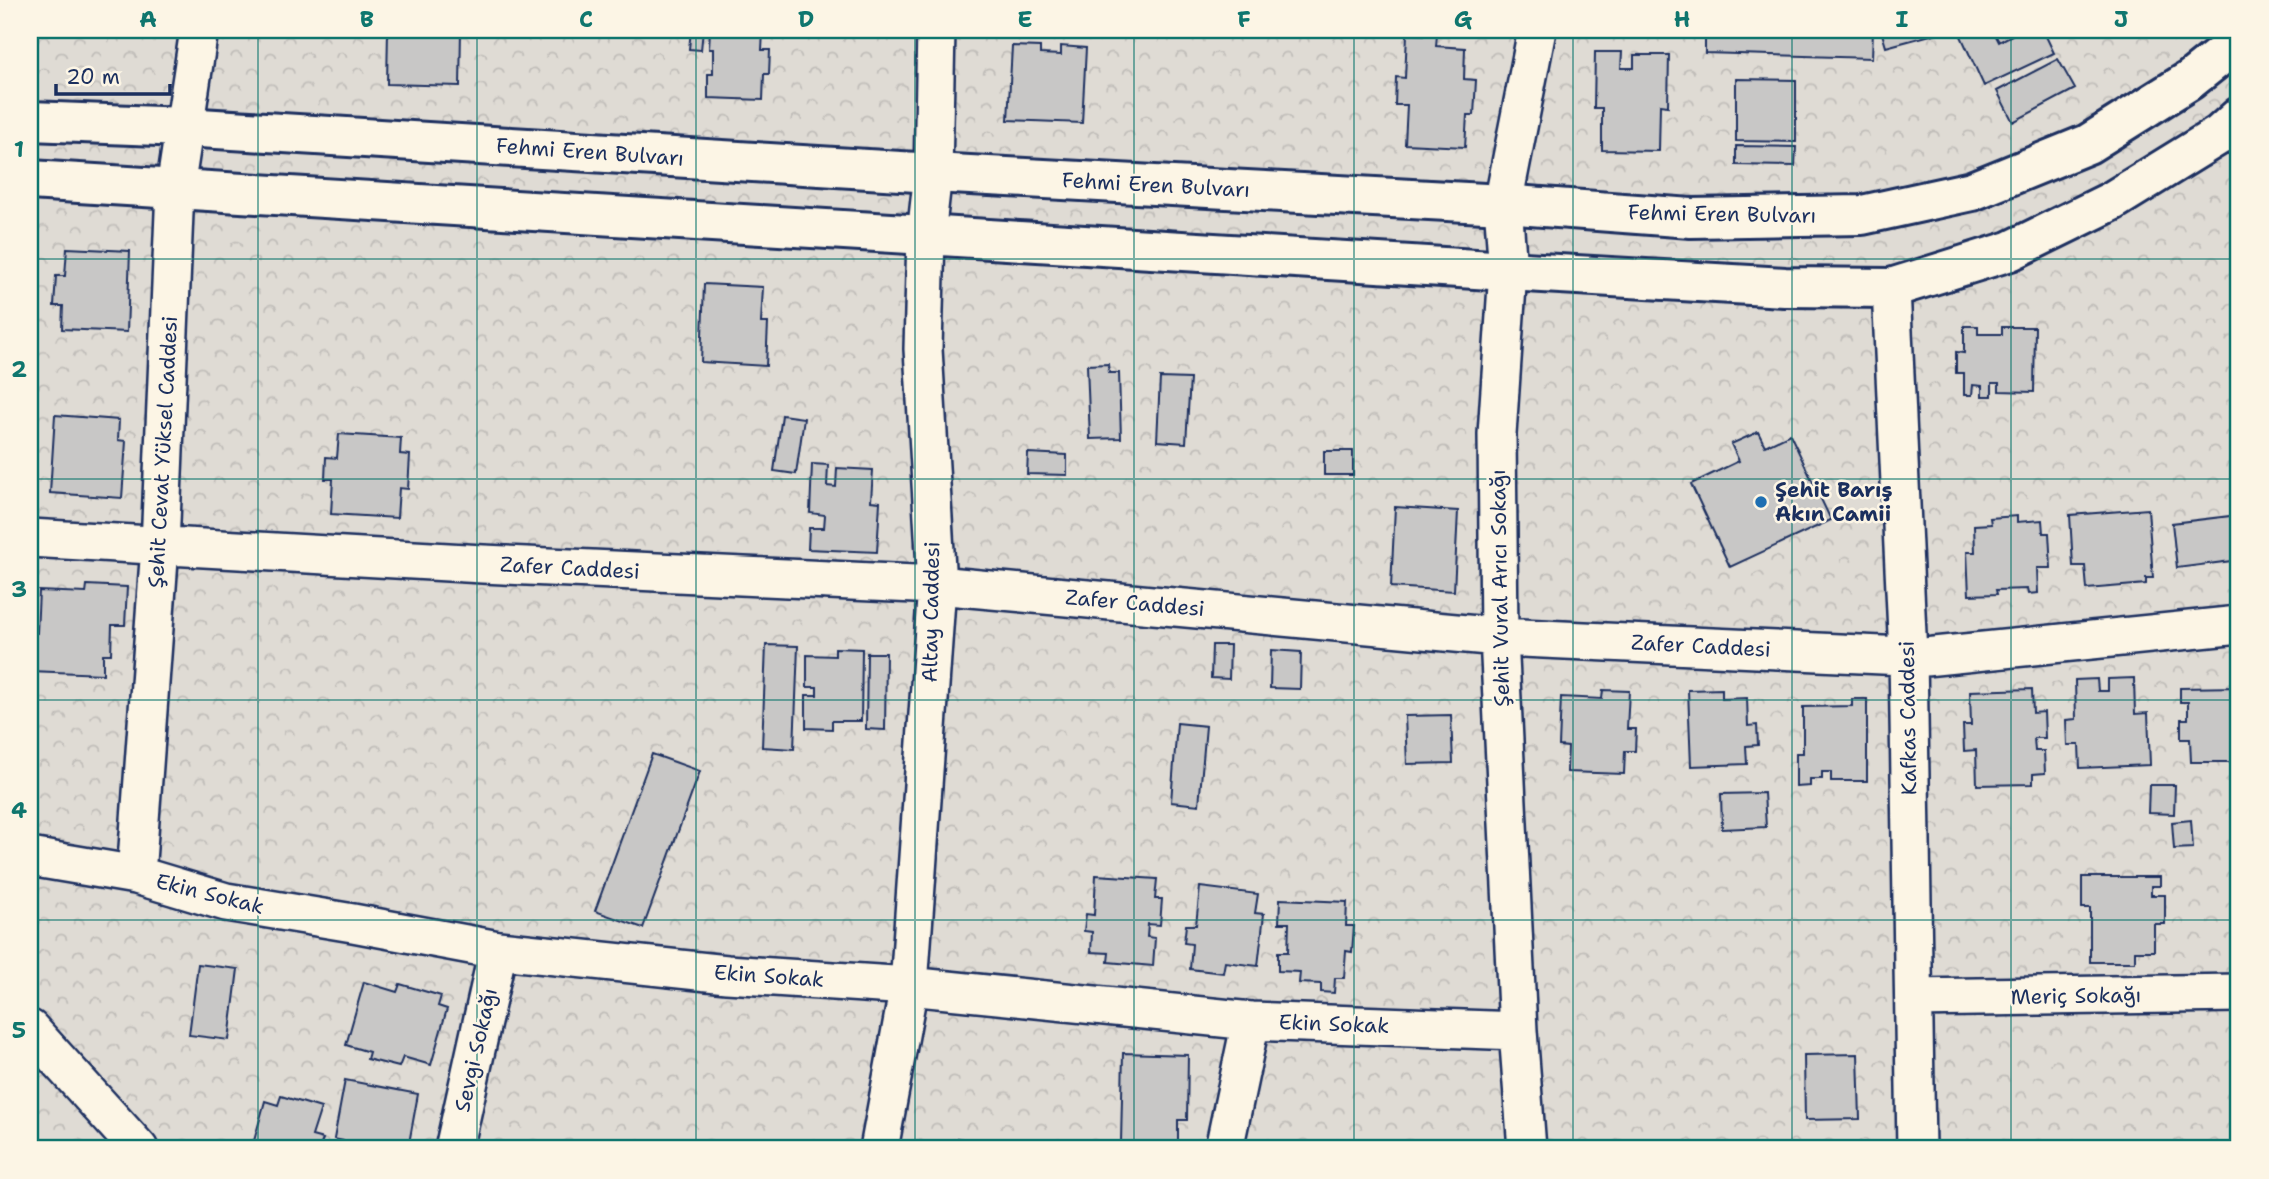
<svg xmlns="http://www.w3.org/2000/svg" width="2269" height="1179" font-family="'Shantell Sans',sans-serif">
  <defs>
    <pattern id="forest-crowns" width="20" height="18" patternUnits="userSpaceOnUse" patternTransform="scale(1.75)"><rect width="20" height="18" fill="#dfdbd4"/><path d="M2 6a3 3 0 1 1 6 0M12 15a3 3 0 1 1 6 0" fill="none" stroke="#bfbcb8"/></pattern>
  </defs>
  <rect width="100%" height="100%" fill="#fcf5e5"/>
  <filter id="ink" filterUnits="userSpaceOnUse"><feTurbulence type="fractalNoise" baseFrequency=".0143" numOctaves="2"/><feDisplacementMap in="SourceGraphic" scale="14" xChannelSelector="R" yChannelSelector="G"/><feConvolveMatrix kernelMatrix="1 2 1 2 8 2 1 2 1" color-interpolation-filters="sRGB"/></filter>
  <g filter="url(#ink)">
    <!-- forest -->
    <path fill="url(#forest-crowns)" stroke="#7d8599" stroke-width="2" d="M 30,30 L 2239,30 L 2239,1149 L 30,1149 Z"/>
    <!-- building -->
    <path fill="#c8c7c6" stroke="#1b2f5e" stroke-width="2" d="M 388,30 L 461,30 L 460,86 L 387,84 Z
      M 691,30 L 703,30 L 701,50 L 689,49 Z
      M 710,30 L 763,31 L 762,50 L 770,50 L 769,74 L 764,74 L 763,100 L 708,98 L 708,74 L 713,74 L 713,49 L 709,49 Z
      M 1705,30 L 1873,30 L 1872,58 L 1705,53 Z
      M 1881,30 L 1937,30 L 1938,33 L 1886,47 Z
      M 1974,30 L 1993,30 L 1999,42 L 2012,35 L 2010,30 L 2043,30 L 2054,53 L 1984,86 L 1961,36 Z
      M 1407,34 L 1437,35 L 1436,46 L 1465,48 L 1464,79 L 1476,80 L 1474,115 L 1467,115 L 1465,147 L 1405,144 L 1407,105 L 1395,105 L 1396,77 L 1405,78 Z
      M 1012,46 L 1040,47 L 1040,54 L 1061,55 L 1061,46 L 1086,48 L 1082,123 L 1008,120 Z
      M 1595,52 L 1622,52 L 1621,68 L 1634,68 L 1634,55 L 1669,55 L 1668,106 L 1660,105 L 1659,151 L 1602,150 L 1602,108 L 1594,108 Z
      M 2058,59 L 2075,89 L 2013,122 L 1997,91 Z
      M 1736,79 L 1796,80 L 1796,142 L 1736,141 Z
      M 1736,146 L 1796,147 L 1795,166 L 1736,165 Z
      M 67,248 L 130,251 L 127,332 L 62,329 L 63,306 L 54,306 L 56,276 L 65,276 Z
      M 704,284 L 763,287 L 761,323 L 768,323 L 766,366 L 701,362 Z
      M 1964,326 L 1978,326 L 1978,334 L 2002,334 L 2002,327 L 2035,327 L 2034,392 L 1999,391 L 1999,383 L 1992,383 L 1992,396 L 1982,396 L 1982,386 L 1973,385 L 1972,395 L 1964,395 L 1964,373 L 1956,373 L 1956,352 L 1964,353 Z
      M 1108,364 L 1109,373 L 1119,373 L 1121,438 L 1090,439 L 1087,365 Z
      M 1160,378 L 1190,379 L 1186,443 L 1157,441 Z
      M 55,415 L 119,420 L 118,440 L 126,441 L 122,498 L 50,493 Z
      M 782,415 L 804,418 L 796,474 L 774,471 Z
      M 1758,432 L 1765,446 L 1790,434 L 1831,520 L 1730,567 L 1691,484 L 1739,461 L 1731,444 Z
      M 339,434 L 401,438 L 400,454 L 410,455 L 408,489 L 399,488 L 397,518 L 331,514 L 333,479 L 325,479 L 326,457 L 337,458 Z
      M 1324,451 L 1353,451 L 1353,475 L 1324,475 Z
      M 1028,453 L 1067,455 L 1067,475 L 1027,474 Z
      M 812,464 L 828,465 L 827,486 L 836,487 L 837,468 L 873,470 L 871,501 L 880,502 L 877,552 L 808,549 L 809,528 L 824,528 L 825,515 L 810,513 Z
      M 1395,507 L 1458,511 L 1454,591 L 1391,587 Z
      M 2148,509 L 2153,578 L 2146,578 L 2146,584 L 2087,589 L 2085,566 L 2073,566 L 2070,515 Z
      M 2239,515 L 2239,560 L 2177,568 L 2172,523 Z
      M 2017,516 L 2017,522 L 2042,520 L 2043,533 L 2049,533 L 2051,568 L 2037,568 L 2038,593 L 2028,594 L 2027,589 L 1996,590 L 1997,594 L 1969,595 L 1967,552 L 1975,552 L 1974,525 L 1991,524 L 1990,518 Z
      M 87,585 L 127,587 L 125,625 L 112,625 L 111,654 L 103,654 L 103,674 L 30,671 L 30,633 L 37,633 L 39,591 L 86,593 Z
      M 766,645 L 798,646 L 794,749 L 762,747 Z
      M 1212,645 L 1230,645 L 1229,679 L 1211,678 Z
      M 835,648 L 862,649 L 861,721 L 832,721 L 832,729 L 806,728 L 806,695 L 817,695 L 817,687 L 807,687 L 807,655 L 835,656 Z
      M 1271,650 L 1301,652 L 1300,689 L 1270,688 Z
      M 867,653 L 886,653 L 885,730 L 866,729 Z
      M 2134,678 L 2135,714 L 2148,713 L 2150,765 L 2080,768 L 2079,745 L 2067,745 L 2066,720 L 2076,719 L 2075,680 L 2097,679 L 2098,691 L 2108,691 L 2108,679 Z
      M 2239,687 L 2239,754 L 2237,754 L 2237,762 L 2191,762 L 2190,739 L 2181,739 L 2181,719 L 2188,719 L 2188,702 L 2180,702 L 2180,688 Z
      M 1722,689 L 1722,699 L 1747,698 L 1748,726 L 1757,725 L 1758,745 L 1746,746 L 1747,764 L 1691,766 L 1688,690 Z
      M 2032,689 L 2033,713 L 2044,712 L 2045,738 L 2034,738 L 2035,751 L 2044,751 L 2045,773 L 2033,774 L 2033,784 L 1977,785 L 1976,750 L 1964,751 L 1963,725 L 1971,725 L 1970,691 Z
      M 1603,690 L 1629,691 L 1627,729 L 1636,729 L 1635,751 L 1625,751 L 1624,774 L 1567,772 L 1568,747 L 1559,746 L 1561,697 L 1602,699 Z
      M 1852,699 L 1867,699 L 1867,781 L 1831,781 L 1831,772 L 1822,772 L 1822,779 L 1810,779 L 1810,786 L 1796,787 L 1796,753 L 1803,753 L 1803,707 L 1852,706 Z
      M 1451,715 L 1453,763 L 1407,764 L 1405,716 Z
      M 1177,723 L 1206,726 L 1199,805 L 1171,802 Z
      M 652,754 L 700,771 L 643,928 L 595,911 Z
      M 2149,785 L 2175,785 L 2174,814 L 2148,813 Z
      M 1764,793 L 1766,827 L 1722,829 L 1721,794 Z
      M 2191,820 L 2193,848 L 2174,849 L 2172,822 Z
      M 1096,875 L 1157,879 L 1155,899 L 1162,899 L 1160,925 L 1148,924 L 1147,937 L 1155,938 L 1153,966 L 1108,962 L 1109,953 L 1091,952 L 1092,932 L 1084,931 L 1086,914 L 1094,915 Z
      M 2082,877 L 2160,877 L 2160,886 L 2151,886 L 2151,895 L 2165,895 L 2165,924 L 2154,924 L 2154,951 L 2135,951 L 2135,962 L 2090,962 L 2090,908 L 2082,908 Z
      M 1200,887 L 1258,894 L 1255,913 L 1264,914 L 1258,966 L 1225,962 L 1223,973 L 1190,969 L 1192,944 L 1184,943 L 1186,925 L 1196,925 Z
      M 1280,899 L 1347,902 L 1346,926 L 1354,926 L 1352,952 L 1346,951 L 1344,978 L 1335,978 L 1334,993 L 1321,992 L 1321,984 L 1299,983 L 1300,972 L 1278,971 L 1278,952 L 1288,952 L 1289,923 L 1279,923 Z
      M 198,964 L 238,969 L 229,1040 L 189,1035 Z
      M 364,982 L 397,992 L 400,984 L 441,996 L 438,1006 L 447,1009 L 431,1065 L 403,1057 L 399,1067 L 367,1059 L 369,1052 L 346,1045 Z
      M 1123,1053 L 1188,1055 L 1187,1120 L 1178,1120 L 1178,1143 L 1121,1142 Z
      M 1858,1054 L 1860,1119 L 1805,1120 L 1804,1055 Z
      M 345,1080 L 418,1094 L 408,1149 L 357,1149 L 358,1144 L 334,1139 Z
      M 281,1096 L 321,1108 L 312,1136 L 323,1139 L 319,1149 L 292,1149 L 273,1143 L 271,1149 L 252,1148 L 265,1101 L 278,1105 Z
      M 958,1138 L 1004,1149 L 955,1149 Z
      M 752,1143 L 790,1149 L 751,1149 Z
      M 793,1143 L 804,1145 L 804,1149 L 792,1149 Z"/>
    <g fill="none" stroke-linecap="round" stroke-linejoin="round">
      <!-- street casing -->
      <g stroke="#1b2f5e" stroke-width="42">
        <path id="street" d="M 1891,288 L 1908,655 L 1916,1149
          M 30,538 L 483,564 L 937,585 L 1499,637 L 1925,657 L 2239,625
          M 30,857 L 136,875 L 226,902 L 353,923 L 498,950 L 727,974 L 909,986 L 1251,1021 L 1518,1031
          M 136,875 L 160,546 L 175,189 L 199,30
          M 1914,998 L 2239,993
          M 30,1029 L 139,1149
          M 454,1149 L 498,950
          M 879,1149 L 909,986 L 937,585 L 923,349 L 926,235 L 933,173 L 936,30
          M 1224,1149 L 1251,1021
          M 1527,1149 L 1518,1031 L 1499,637 L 1497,434 L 1508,271 L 1503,204 L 1537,30"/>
      </g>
      <!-- secondary casing -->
      <g stroke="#1b2f5e" stroke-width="44">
        <path id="secondary" d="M 30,121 L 184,127 L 933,173 L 1503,204 L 1691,218 L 1862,215 L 1972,191 L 2088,144 L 2190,80 L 2239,41
          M 30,180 L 1508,271 L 1785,287 L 1891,288 L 2010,251 L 2112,201 L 2219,135 L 2239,117"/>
      </g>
      <!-- street -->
      <use href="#street" stroke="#fcf5e5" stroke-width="37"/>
      <!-- secondary -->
      <use href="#secondary" stroke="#fcf5e5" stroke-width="38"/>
    </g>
  </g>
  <!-- grid -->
  <path fill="none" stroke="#0f766e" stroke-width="2" stroke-opacity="0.55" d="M 258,30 L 258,1149M 477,30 L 477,1149M 696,30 L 696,1149M 915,30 L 915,1149M 1134,30 L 1134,1149M 1354,30 L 1354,1149M 1573,30 L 1573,1149M 1792,30 L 1792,1149M 2011,30 L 2011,1149M 30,259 L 2239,259M 30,479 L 2239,479M 30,700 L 2239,700M 30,920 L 2239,920"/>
  <!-- markers -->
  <circle fill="#1f6fb2" stroke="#fcf5e5" stroke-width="2.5" cx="1761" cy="502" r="7"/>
  <g text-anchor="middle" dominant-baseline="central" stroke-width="5" stroke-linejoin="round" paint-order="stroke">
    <!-- street labels -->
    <g font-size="21" fill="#1b2f5e" stroke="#fcf5e5">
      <text transform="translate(590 152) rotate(4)">Fehmi Eren Bulvarı</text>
      <text transform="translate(1156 185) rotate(3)">Fehmi Eren Bulvarı</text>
      <text transform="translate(1722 214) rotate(1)">Fehmi Eren Bulvarı</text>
      <text transform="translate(163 452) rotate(-87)">Şehit Cevat Yüksel Caddesi</text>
      <text transform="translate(570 568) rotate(3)">Zafer Caddesi</text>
      <text transform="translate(1500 588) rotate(-91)">Şehit Vural Arıcı Sokağı</text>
      <text transform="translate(1135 603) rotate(5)">Zafer Caddesi</text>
      <text transform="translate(931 612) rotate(-89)">Altay Caddesi</text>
      <text transform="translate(1701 646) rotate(3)">Zafer Caddesi</text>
      <text transform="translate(1908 718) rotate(-91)">Kafkas Caddesi</text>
      <text transform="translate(210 894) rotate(14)">Ekin Sokak</text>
      <text transform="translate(769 976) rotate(4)">Ekin Sokak</text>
      <text transform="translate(2076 996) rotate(-1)">Meriç Sokağı</text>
      <text transform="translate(1334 1024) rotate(2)">Ekin Sokak</text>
      <text transform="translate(476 1050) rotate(-77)">Sevgi Sokağı</text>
    </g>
    <!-- poi labels -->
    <g font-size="21" font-weight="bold" fill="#1b2f5e" stroke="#fcf5e5" text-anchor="start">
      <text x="1775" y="490">Şehit Barış<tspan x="1775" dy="24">Akın Camii</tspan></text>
    </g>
  </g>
  <!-- margin -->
  <rect width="2269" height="1179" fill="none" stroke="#fcf5e5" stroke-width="77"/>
  <!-- scale -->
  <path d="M56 84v10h114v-10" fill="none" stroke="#1b2f5e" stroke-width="3.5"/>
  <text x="66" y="84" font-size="21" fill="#1b2f5e" stroke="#fcf5e5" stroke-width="5" paint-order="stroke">20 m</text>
  <rect x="38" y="38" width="2192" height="1102" fill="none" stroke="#0f766e" stroke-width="2.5"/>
  <g font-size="23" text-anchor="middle" font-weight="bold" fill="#0f766e">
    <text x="148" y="27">A</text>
    <text x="367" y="27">B</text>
    <text x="586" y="27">C</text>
    <text x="806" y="27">D</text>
    <text x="1025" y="27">E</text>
    <text x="1244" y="27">F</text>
    <text x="1463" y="27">G</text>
    <text x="1682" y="27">H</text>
    <text x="1902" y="27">I</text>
    <text x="2121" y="27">J</text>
    <text x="19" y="157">1</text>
    <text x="19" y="377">2</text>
    <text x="19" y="597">3</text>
    <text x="19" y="818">4</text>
    <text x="19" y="1038">5</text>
  </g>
</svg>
